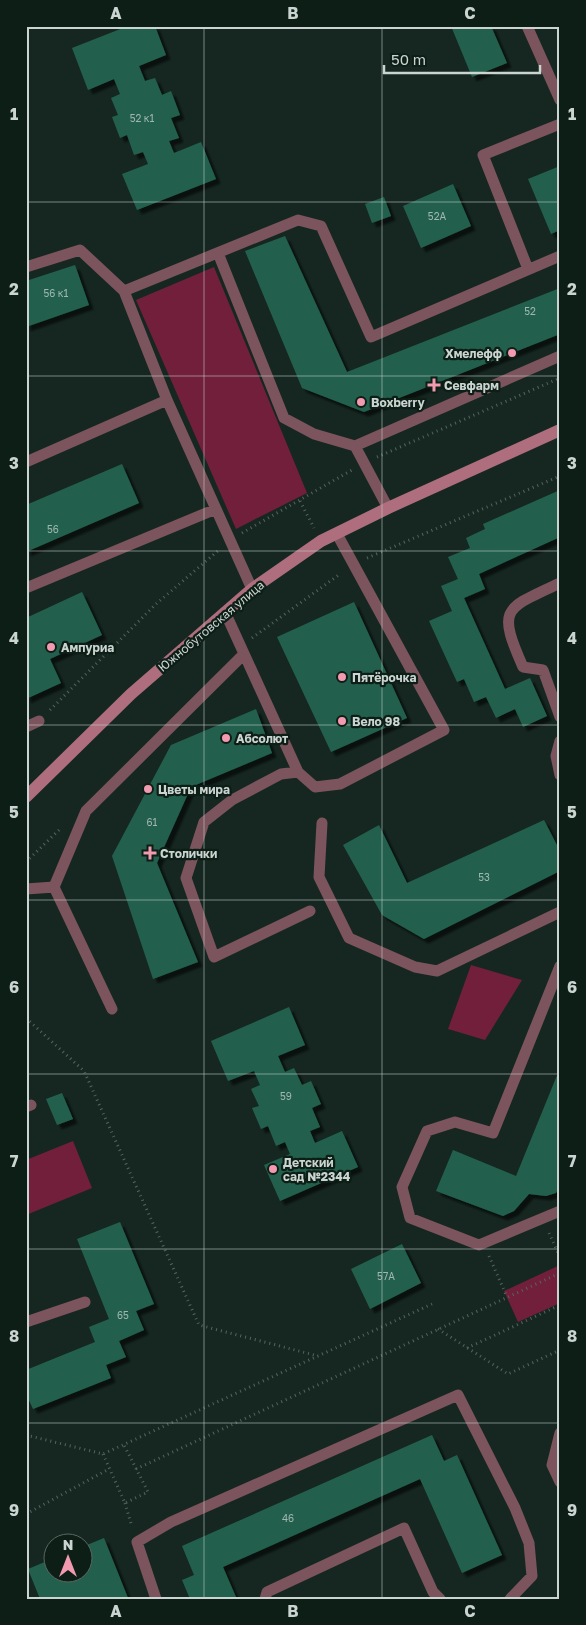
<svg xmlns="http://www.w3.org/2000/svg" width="586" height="1625" font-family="'Golos Text',sans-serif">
  <defs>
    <filter id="shadow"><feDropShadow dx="4.5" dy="4.5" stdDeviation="1" flood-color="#0009"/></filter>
  </defs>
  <rect width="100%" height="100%" fill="#162721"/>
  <!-- green -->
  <path fill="#711f3b" d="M 214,267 L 307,493 L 236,529 L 136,300 Z
    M 471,965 L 522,980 L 485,1040 L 448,1029 Z
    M 73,1141 L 92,1188 L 26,1215 L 26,1160 Z
    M 560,1265 L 560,1303 L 518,1322 L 504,1291 Z"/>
  <!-- building -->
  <path fill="#22614d" filter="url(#shadow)" d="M 128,26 L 155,26 L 166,55 L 139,66 L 145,81 L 155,78 L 162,95 L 171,91 L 180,115 L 171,118 L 179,138 L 169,141 L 174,153 L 201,142 L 216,179 L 137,210 L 122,174 L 148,164 L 143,152 L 134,155 L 127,135 L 120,138 L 112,117 L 118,115 L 111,98 L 120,94 L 114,79 L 88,90 L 72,48 Z
    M 451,26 L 491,26 L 507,63 L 472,77 Z
    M 560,166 L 560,230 L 551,234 L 528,179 Z
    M 453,184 L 471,226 L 421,248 L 403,206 Z
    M 384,197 L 391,216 L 372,223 L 365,204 Z
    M 285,236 L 347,372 L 560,288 L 560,334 L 364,412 L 302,388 L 245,251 Z
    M 75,265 L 89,305 L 26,327 L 26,281 Z
    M 122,464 L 139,503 L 26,552 L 26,505 Z
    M 560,490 L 560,537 L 479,574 L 485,589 L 464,598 L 505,689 L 530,678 L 547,716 L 523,727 L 515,709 L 496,718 L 486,697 L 474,702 L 464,679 L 457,682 L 429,621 L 452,611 L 441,586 L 458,579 L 448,557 L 470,548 L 466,538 L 485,529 L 483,524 Z
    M 82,592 L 102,635 L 50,659 L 61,683 L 26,699 L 26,618 Z
    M 354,602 L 407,718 L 331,752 L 277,637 Z
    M 256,709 L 272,753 L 191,787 L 157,863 L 198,962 L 153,979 L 112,856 L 171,745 Z
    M 544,820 L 560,851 L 560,871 L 424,939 L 382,915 L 343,845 L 379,825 L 407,883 Z
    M 289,1007 L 305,1045 L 278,1056 L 285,1072 L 294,1068 L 302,1085 L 311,1081 L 321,1104 L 312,1108 L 320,1127 L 310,1131 L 315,1143 L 342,1131 L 358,1167 L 280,1201 L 264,1165 L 290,1154 L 285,1142 L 276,1146 L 268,1126 L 261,1129 L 252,1108 L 259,1106 L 251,1089 L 260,1085 L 254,1071 L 228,1081 L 211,1041 Z
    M 560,1068 L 560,1184 L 556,1193 L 546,1196 L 529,1194 L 514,1211 L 503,1216 L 436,1191 L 453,1150 L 516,1176 Z
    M 62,1093 L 73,1119 L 57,1125 L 46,1099 Z
    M 120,1222 L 154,1304 L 136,1311 L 144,1330 L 119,1341 L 126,1357 L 106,1365 L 111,1378 L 33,1409 L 26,1394 L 26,1370 L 95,1342 L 89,1327 L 109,1319 L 77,1239 Z
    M 402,1244 L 421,1283 L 370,1309 L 351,1269 Z
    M 432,1435 L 444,1461 L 457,1455 L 502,1555 L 462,1573 L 420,1479 L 223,1567 L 236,1597 L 190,1599 L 182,1580 L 194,1575 L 182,1546 Z
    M 104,1538 L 128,1598 L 40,1599 L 28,1569 L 52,1559 L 52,1572 L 82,1572 L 82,1547 Z"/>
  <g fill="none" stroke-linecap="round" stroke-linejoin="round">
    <!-- path -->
    <path stroke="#56645f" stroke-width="3" stroke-dasharray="1 4" stroke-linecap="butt" d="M 377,457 L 560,378
      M 300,501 L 314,528
      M 242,533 L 352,470
      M 367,558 L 560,476
      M 252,638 L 340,574
      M 50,710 L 156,604 L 219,550
      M 26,862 L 60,829
      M 26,1018 L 84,1071 L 199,1325 L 318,1356
      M 549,1233 L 560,1257
      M 489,1256 L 507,1297
      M 438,1329 L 508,1374 L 560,1350
      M 467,1348 L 560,1305
      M 26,1435 L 103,1454 L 432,1304
      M 103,1454 L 125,1503 L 148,1492 L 124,1445
      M 136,1469 L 560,1273
      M 125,1503 L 132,1527
      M 26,1514 L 109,1469"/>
    <!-- lane -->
    <path stroke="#7c545d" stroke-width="11" d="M 527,26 L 560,100
      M 218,253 L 284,418 L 314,434 L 355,446
      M 26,267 L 80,250 L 124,291
      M 528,269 L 483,155 L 560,124
      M 167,400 L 124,291 L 298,220 L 321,226 L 371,337 L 560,256
      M 26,462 L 167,400 L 252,589
      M 388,508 L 355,446 L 560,356
      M 560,583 C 504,609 497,608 523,667 L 543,670 L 560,717
      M 26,588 L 216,509
      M 225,612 L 298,772 L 315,787 L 340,784 L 444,730 L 337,534
      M 26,727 L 39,721
      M 560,741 L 556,756 L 560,775
      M 298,772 L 281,774 L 232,800 L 204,822 L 186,878 L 214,957 L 310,911
      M 322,823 L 319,877 L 349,938 L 415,967 L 437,971 L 560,912
      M 26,889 L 54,887
      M 560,966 L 493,1133 L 455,1122 L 427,1131 L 402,1187 L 410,1218 L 479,1245 L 560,1211
      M 112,1009 L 54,887 L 86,811 L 244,654
      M 26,1107 L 31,1105
      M 26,1322 L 85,1302
      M 560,1433 L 552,1465 L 560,1482
      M 156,1599 L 137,1542 L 171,1522 L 458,1395 L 515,1508 L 529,1543 L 532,1576 L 510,1599
      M 265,1599 L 267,1592 L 404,1528 L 433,1592 L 440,1599"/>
    <!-- secondary -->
    <path stroke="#ae6e7e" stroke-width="12" d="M 26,797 L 131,694 L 252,589 L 321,541 L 388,508 L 560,430"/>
  </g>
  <!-- grid -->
  <path fill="none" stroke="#cad4d0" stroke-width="1" stroke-opacity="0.55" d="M 204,26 L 204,1599M 382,26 L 382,1599M 26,202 L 560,202M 26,376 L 560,376M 26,551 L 560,551M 26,725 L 560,725M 26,900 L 560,900M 26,1074 L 560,1074M 26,1249 L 560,1249M 26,1423 L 560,1423"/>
  <!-- markers -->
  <g fill="#f29aaf" stroke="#0d1e17" stroke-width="2">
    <circle cx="512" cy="353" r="5"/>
    <path d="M431.5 377.5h5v5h5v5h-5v5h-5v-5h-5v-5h5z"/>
    <circle cx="361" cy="402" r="5"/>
    <circle cx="51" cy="647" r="5"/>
    <circle cx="342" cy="677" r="5"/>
    <circle cx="342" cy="721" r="5"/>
    <circle cx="226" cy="738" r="5"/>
    <circle cx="148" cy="789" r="5"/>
    <path d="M147.5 845.5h5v5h5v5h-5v5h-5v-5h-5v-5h5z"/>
    <circle cx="273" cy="1169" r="5"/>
  </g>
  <g text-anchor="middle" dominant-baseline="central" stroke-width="4.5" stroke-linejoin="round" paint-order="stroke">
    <!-- number labels -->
    <g font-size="10" fill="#a0b7af">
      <text x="142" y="118">52 к1</text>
      <text x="437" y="216">52А</text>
      <text x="56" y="293">56 к1</text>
      <text x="530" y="311">52</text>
      <text x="53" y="529">56</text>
      <text x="152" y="822">61</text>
      <text x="484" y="877">53</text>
      <text x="286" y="1096">59</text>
      <text x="386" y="1276">57А</text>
      <text x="123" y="1315">65</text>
      <text x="288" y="1518">46</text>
    </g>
    <!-- poi labels -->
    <g font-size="12" font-weight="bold" fill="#cad4d0" stroke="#0d1e17" text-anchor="start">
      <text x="502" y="353" text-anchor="end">Хмелефф</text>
      <text x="444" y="385">Севфарм</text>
      <text x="371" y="402">Boxberry</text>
      <text x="61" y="647">Ампуриа</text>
      <text x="352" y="677">Пятёрочка</text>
      <text x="352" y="721">Вело 98</text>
      <text x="236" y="738">Абсолют</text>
      <text x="158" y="789">Цветы мира</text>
      <text x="160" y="853">Столички</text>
      <text x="283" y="1162">Детский<tspan x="283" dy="14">сад №2344</tspan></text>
    </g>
    <!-- street labels -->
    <g font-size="12" fill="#cad4d0" stroke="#0d1e17">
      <text transform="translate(211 626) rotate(-40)">Южнобутовская улица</text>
    </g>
  </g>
  <!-- border -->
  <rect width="586" height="1625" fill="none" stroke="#0d1e17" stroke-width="55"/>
  <!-- north arrow -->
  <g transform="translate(68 1558)"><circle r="24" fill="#0d1e17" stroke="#596761"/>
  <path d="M0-4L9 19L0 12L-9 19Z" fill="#f29aaf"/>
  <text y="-8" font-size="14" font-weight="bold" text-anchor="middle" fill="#cad4d0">N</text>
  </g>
  <!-- scale -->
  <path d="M384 65v8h156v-8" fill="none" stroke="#cad4d0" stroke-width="2.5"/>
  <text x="391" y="65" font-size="15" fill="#cad4d0" stroke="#0d1e17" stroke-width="4" paint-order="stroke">50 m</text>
  <rect x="28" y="28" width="530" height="1570" fill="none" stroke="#cad4d0" stroke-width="2"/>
  <g font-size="16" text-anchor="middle" font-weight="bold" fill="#cad4d0">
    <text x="116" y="19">A</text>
    <text x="293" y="19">B</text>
    <text x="470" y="19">C</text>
    <text x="14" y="120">1</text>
    <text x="572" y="120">1</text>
    <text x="14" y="295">2</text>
    <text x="572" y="295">2</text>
    <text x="14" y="469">3</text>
    <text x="572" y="469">3</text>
    <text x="14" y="644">4</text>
    <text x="572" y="644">4</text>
    <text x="14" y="818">5</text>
    <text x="572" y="818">5</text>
    <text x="14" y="993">6</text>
    <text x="572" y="993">6</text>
    <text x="14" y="1167">7</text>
    <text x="572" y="1167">7</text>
    <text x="14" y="1342">8</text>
    <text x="572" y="1342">8</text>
    <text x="14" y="1516">9</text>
    <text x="572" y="1516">9</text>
    <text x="116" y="1617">A</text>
    <text x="293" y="1617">B</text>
    <text x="470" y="1617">C</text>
  </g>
</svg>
